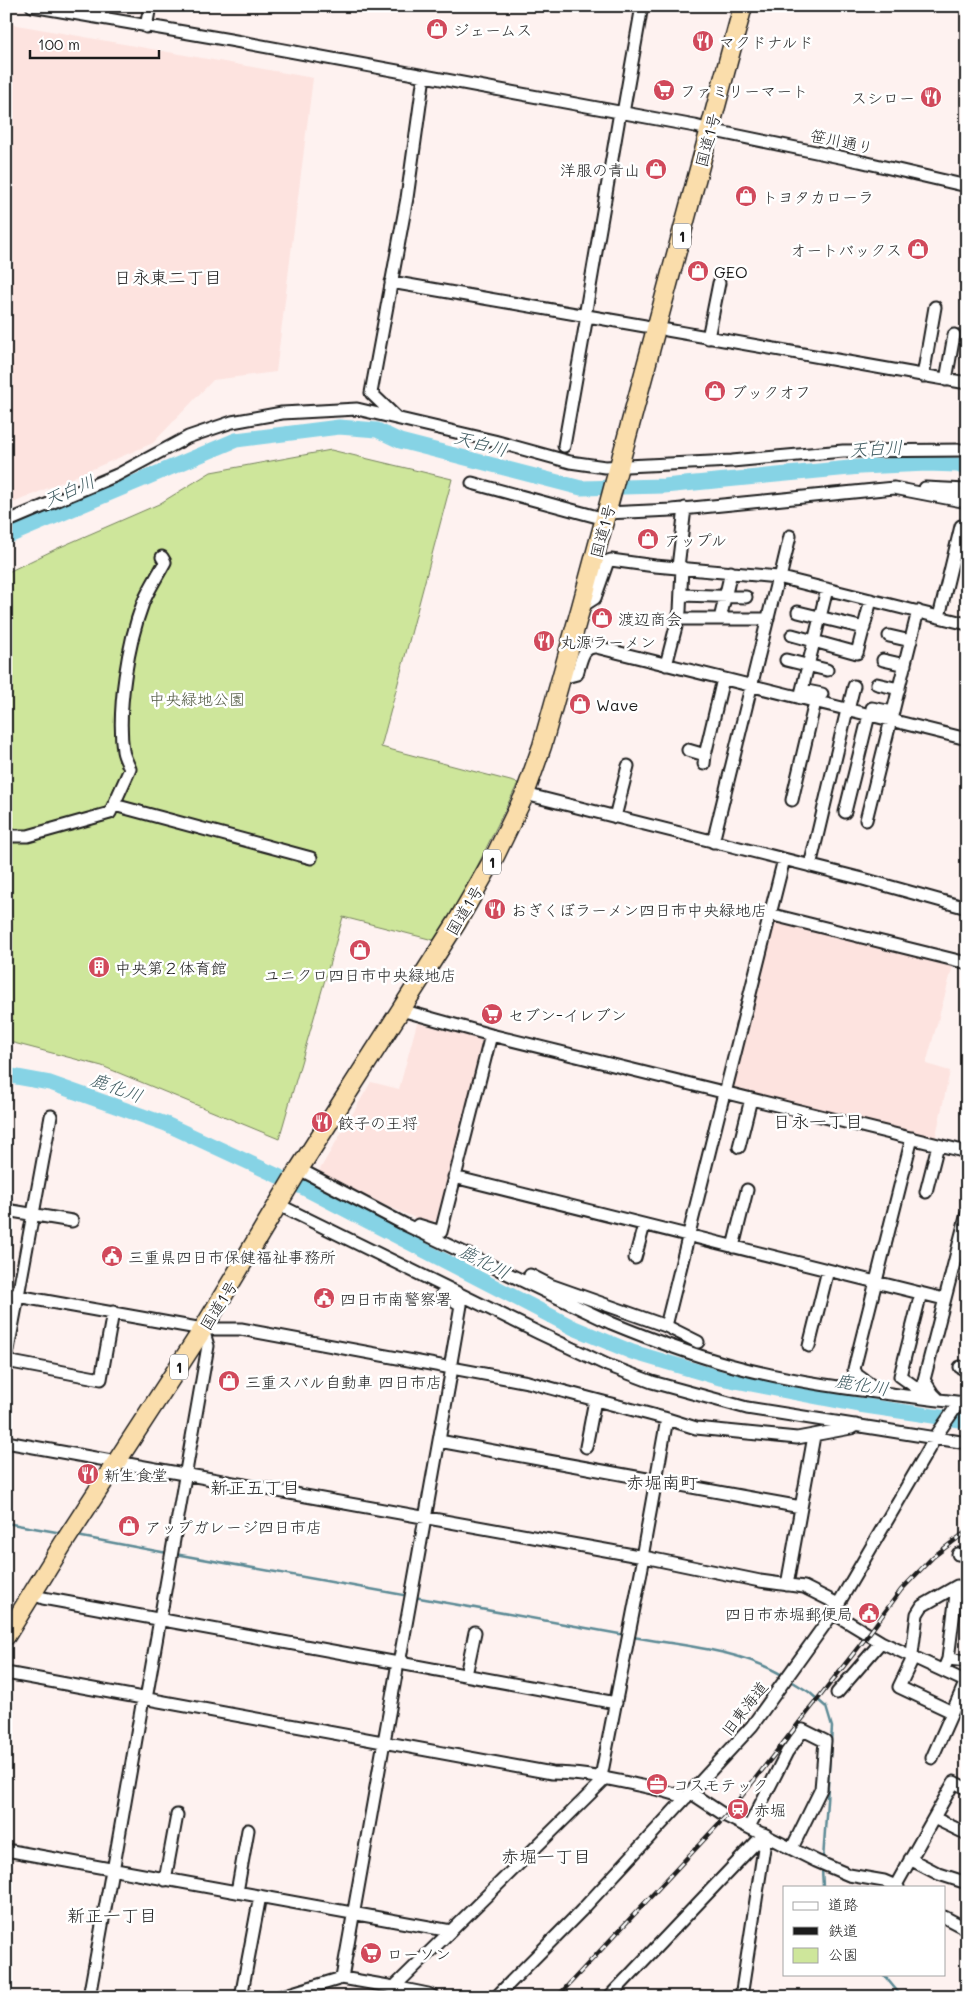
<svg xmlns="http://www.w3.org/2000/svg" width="973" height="2003" font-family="Mali,'Klee One',sans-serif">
  <rect width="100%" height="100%" fill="#fef2f0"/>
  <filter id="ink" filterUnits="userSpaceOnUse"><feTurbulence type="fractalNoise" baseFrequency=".02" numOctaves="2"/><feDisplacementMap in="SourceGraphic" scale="10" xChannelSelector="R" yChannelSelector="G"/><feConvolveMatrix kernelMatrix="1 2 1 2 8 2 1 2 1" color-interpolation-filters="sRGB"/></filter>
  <g filter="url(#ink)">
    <!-- built -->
    <path fill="#fde3df" d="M 6,23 L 313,78 L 276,372 L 213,380 L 153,443 L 6,506 Z
      M 771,918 L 954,962 L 926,1064 L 950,1071 L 935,1140 L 729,1087 Z
      M 417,1023 L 486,1039 L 437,1220 L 427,1223 L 316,1176 L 371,1082 L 399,1089 Z"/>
    <!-- green -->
    <path fill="#cee69b" stroke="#75815c" d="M 331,450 L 452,479 L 381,747 L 518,783 L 453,916 L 437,941 L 343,917 L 279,1139 L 102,1066 L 6,1041 L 6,573 L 58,548 L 159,504 L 211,472 Z"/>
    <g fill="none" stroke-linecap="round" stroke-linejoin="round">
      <!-- stream -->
      <path stroke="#5c8a95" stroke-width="2.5" d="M 6,1523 L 62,1533
        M 77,1536 L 167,1553
        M 175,1554 L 409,1596
        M 414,1597 L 625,1635
        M 633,1637 C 683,1646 739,1649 784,1676
        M 788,1679 L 809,1692 L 826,1707 L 832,1727 L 823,1860
        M 822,1868 L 823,1887
        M 883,1974 L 902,1997"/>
      <!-- river -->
      <path stroke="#86d3e5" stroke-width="15" d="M 6,537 L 236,440 L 339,427 L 377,430 L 400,441 L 581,488 L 664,486 L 860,467 L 927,464 L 958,465 L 967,469
        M 6,1075 L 50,1083 L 166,1124 L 306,1189 L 574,1328 L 632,1352 L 720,1378 L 859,1405 L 967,1421"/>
      <!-- minor casing -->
      <g stroke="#1c1c1c" stroke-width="15">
        <path id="minor" d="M 32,6 L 230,40 L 695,126 L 710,130 L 859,161 L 967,186
          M 146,27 L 150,6
          M 623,113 L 642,6
          M 391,282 L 645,326
          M 585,316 L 620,112
          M 667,330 L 967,383
          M 708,338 L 719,283
          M 923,376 L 935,307
          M 946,380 L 954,335
          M 396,417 L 371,393 L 407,198 L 424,76
          M 564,446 L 587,316
          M 472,483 L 605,519
          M 925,488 L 967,490
          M 606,513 L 672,510 L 894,488 L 967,502
          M 6,522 L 117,475 L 188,437 L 232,422 L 282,413 L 357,409 L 494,441 L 570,462 L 605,467 L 732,461 L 843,451 L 967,450
          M 678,567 L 685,508
          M 780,578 L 790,536
          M 681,595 L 746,597
          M 581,607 L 595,598 L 608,561 L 611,560 L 655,566 L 778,577 L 967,624
          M 798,612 L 864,628
          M 939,617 L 961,526
          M 678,619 L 767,619
          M 720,619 L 731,572
          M 792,635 L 857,653 L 871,600
          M 889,636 L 911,641
          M 786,660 L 827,670
          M 883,660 L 905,665
          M 666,665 L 680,611 L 682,567
          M 562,678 L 577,674 C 581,662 582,646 596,647 L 967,739
          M 877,684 L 899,689
          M 802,690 L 822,694
          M 800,698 L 827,589
          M 872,708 L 893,712
          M 848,710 L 854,686
          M 688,750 L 705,755 L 704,764
          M 705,755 L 723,679
          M 525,794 L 863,879 L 967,908
          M 792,800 L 815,702
          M 114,805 L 311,858
          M 845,812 L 869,715
          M 615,817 L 628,766
          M 866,820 L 918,611
          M 6,836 L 28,836 L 110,813 L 130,769 C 128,764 124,757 123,751 C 117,709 128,643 143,603 C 149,589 158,575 165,562 L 162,557
          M 713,842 L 778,577
          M 810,866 L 847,710
          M 769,914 L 967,963
          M 401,1010 L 491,1035 L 967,1152
          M 725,1093 L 784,859
          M 739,1147 L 751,1099
          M 299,1169 L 406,1225 L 611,1323 C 650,1339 690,1354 730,1365 C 806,1386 886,1393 964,1403
          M 454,1177 L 944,1299
          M 926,1192 L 938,1145
          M 279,1205 L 539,1333 L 607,1365 L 652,1382 L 747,1408 L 967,1443
          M 6,1210 L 72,1221
          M 418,1225 L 441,1232 L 491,1035
          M 733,1247 L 747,1190
          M 635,1258 L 644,1225
          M 530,1275 L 550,1285 L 666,1326 L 698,1342
          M 442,1293 L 461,1305 L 450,1368
          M 921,1293 L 900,1376 L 932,1399
          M 6,1294 L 203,1329 L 241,1329 L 528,1382 L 664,1418 L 696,1428 L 797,1438 L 851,1428 L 856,1425
          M 666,1326 L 724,1093
          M 809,1346 L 828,1270
          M 6,1361 L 51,1116
          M 6,1361 L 101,1379 L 113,1312
          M 960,1367 L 967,1371
          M 452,1368 L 400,1658 L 405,1664 L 616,1703
          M 878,1390 L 857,1375 L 854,1369 L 912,1138
          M 939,1400 L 933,1394 L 924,1380 L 967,1213
          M 439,1441 L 801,1507
          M 6,1442 L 644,1557 L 760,1581 L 804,1587 L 838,1604
          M 586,1447 L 595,1400
          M 958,1554 L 967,1555
          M 642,1557 L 667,1419
          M 787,1585 L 814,1436
          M 33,1594 L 43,1598 L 398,1663
          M 833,1613 L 881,1642 L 967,1682
          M 948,1659 L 967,1661
          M 943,1671 L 948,1659 L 957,1586
          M 6,1673 L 552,1773 C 580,1773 606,1778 633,1784 C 651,1788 669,1791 686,1798
          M 466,1675 L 475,1632
          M 837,1693 L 881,1642
          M 146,1699 L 208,1346 L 203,1329
          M 952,1712 L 899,1687 L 911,1662 L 917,1614 L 922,1606 L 957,1586 L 967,1588
          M 932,1758 L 966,1681
          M 601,1777 L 644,1557
          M 691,1793 L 726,1816 L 816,1861 L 849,1875 L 884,1881 L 898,1887
          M 934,1818 L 967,1834
          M 749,1827 L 787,1752 L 803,1730 L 825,1741 L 821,1789 L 792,1848
          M 6,1850 L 451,1931
          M 910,1859 L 939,1874 L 967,1883
          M 113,1871 L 143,1699
          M 165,1880 L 177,1815
          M 896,1885 L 954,1782 L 967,1789
          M 237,1892 L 248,1830
          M 944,1917 L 967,1929
          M 342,1978 L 398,1663 L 402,1660
          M 394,1987 L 606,1778
          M 89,1997 L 112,1870
          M 241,1997 L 260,1896
          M 279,1997 L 342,1978 L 394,1987 L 428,1994 L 434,1997
          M 496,1997 L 581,1911 L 752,1726 L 833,1613 L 938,1433 L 956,1407 L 967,1402
          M 609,1997 L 764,1834
          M 741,1997 L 766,1835"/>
      </g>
      <!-- highway casing -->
      <g stroke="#1c1c1c" stroke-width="21">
        <path id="highway" d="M 6,1636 L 63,1544 L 203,1329 L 299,1169 L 457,922 L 495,856 L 525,794 L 542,746 L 581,607 L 743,6"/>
      </g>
      <!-- minor -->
      <use href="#minor" stroke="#fff" stroke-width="11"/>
      <!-- highway -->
      <use href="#highway" stroke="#faddab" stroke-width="18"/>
      <!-- rail casing -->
      <g stroke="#1c1c1c" stroke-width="4.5">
        <path id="rail" d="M 557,1997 L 726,1816 L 868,1635 L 901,1590 L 933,1557 L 967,1531"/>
      </g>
      <!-- rail -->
      <use href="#rail" stroke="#fff" stroke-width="2.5" stroke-dasharray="8" stroke-linecap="butt"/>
    </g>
  </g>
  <!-- icons -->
  <defs>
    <g id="shop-disc" transform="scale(1.125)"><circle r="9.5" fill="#d1495b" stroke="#fff"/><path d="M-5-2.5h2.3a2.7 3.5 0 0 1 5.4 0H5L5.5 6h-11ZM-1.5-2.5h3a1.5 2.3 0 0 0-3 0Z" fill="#fff"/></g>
    <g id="restaurant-disc" transform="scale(1.125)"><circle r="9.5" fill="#d1495b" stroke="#fff"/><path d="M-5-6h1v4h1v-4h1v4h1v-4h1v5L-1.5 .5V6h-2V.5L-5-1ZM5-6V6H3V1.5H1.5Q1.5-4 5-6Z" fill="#fff"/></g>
    <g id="supermarket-disc" transform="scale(1.125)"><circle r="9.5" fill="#d1495b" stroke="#fff"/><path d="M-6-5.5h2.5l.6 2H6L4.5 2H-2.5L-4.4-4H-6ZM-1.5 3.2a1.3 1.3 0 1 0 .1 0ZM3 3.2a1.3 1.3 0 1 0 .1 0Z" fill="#fff"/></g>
    <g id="building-disc" transform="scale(1.125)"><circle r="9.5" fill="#d1495b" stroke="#fff"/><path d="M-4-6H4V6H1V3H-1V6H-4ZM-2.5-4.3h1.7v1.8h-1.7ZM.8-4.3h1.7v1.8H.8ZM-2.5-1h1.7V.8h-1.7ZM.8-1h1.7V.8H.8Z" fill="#fff"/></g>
    <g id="civic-disc" transform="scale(1.125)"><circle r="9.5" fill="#d1495b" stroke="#fff"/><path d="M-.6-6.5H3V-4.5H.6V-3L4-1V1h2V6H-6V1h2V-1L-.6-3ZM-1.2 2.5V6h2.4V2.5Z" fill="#fff"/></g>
    <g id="office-disc" transform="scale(1.125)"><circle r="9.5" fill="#d1495b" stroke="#fff"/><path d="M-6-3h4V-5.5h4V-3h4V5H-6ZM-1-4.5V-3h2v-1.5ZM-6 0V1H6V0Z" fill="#fff"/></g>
    <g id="station-disc" transform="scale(1.125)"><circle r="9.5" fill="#d1495b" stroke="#fff"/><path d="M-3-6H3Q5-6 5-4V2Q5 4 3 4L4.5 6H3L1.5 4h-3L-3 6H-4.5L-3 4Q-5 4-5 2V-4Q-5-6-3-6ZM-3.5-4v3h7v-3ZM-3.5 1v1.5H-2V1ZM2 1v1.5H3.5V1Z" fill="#fff"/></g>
  </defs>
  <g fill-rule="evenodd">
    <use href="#shop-disc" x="437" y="29"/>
    <use href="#restaurant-disc" x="703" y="41"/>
    <use href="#supermarket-disc" x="664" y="90"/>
    <use href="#restaurant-disc" x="931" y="97"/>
    <use href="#shop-disc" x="656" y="169"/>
    <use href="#shop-disc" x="746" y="196"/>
    <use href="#shop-disc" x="918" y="249"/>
    <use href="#shop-disc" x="698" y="271"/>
    <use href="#shop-disc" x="715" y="391"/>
    <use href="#shop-disc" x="648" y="539"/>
    <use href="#shop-disc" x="602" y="618"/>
    <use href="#restaurant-disc" x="544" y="641"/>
    <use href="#shop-disc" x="580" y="704"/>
    <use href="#restaurant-disc" x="495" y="909"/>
    <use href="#shop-disc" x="360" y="950"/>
    <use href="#building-disc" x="99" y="967"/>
    <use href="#supermarket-disc" x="492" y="1014"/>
    <use href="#restaurant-disc" x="322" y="1122"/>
    <use href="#civic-disc" x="112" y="1256"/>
    <use href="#civic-disc" x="324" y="1298"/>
    <use href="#shop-disc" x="229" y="1381"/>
    <use href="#restaurant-disc" x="88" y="1474"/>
    <use href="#shop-disc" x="129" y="1526"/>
    <use href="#civic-disc" x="869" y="1613"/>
    <use href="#office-disc" x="657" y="1784"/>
    <use href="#station-disc" x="738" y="1809"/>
    <use href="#supermarket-disc" x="371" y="1953"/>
  </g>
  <g text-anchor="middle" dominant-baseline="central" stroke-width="5" stroke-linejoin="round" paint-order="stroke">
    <!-- shield labels -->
    <g fill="#fff" stroke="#606060" stroke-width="1">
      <rect x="673" y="223.5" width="18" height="25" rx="4"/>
      <rect x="483" y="849.5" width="18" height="25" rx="4"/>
      <rect x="170" y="1354.5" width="18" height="25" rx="4"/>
    </g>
    <g font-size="15" font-weight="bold" fill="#1c1c1c">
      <text x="682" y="236">1</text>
      <text x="492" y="862">1</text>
      <text x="179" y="1367">1</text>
    </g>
    <!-- poi labels -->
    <g font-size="16" fill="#1c1c1c" stroke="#fff" text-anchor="start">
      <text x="453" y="29">ジェームス</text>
      <text x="719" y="41">マクドナルド</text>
      <text x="680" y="90">ファミリーマート</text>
      <text x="915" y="97" text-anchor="end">スシロー</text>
      <text x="640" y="169" text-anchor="end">洋服の青山</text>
      <text x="762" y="196">トヨタカローラ</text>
      <text x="902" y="249" text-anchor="end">オートバックス</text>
      <text x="714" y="271">GEO</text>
      <text x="731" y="391">ブックオフ</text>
      <text x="664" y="539">アップル</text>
      <text x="618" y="618">渡辺商会</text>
      <text x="560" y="641">丸源ラーメン</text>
      <text x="596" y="704">Wave</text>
      <text x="511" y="909">おぎくぼラーメン四日市中央緑地店</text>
      <text x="115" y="967">中央第２体育館</text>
      <text x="360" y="974" text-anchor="middle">ユニクロ四日市中央緑地店</text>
      <text x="508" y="1014">セブン-イレブン</text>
      <text x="338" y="1122">餃子の王将</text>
      <text x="128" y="1256">三重県四日市保健福祉事務所</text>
      <text x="340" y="1298">四日市南警察署</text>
      <text x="245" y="1381">三重スバル自動車 四日市店</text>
      <text x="104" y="1474">新生食堂</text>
      <text x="145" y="1526">アップガレージ四日市店</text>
      <text x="853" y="1613" text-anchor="end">四日市赤堀郵便局</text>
      <text x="673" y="1784">コスモテック</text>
      <text x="754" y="1809">赤堀</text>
      <text x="387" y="1953">ローソン</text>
    </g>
    <!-- street labels -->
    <g font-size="16" fill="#1c1c1c" stroke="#fff">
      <text transform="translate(707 140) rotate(-75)">国道1号</text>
      <text transform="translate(842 141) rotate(12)">笹川通り</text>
      <text transform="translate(602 531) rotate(-75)">国道1号</text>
      <text transform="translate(464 910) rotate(-59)">国道1号</text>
      <text transform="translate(218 1305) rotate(-58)">国道1号</text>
      <text transform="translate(744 1708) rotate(-52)">旧東海道</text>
    </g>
    <!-- park labels -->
    <g font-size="16" fill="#515942" stroke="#fff">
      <text x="197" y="698">中央緑地公園</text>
    </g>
    <!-- neighbourhood labels -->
    <g font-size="18" fill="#1c1c1c" stroke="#fff">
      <text x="168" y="277">日永東二丁目</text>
      <text x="818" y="1121">日永一丁目</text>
      <text x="662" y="1482">赤堀南町</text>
      <text x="255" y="1487">新正五丁目</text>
      <text x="546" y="1856">赤堀一丁目</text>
      <text x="112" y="1915">新正一丁目</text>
    </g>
    <!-- water labels -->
    <g font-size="18" font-style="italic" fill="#415c62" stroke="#fff">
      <text transform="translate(481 443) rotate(15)">天白川</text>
      <text transform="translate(876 448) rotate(-3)">天白川</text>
      <text transform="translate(69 490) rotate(-23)">天白川</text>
      <text transform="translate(117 1087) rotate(20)">鹿化川</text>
      <text transform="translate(485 1261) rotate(27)">鹿化川</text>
      <text transform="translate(862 1384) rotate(10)">鹿化川</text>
    </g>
  </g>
  <!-- margin -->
  <rect width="973" height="2003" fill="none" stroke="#fff" stroke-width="25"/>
  <rect x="12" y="12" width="948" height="1978" fill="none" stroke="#1c1c1c" stroke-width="2" filter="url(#ink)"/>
  <!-- legend -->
  <rect x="783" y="1886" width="162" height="90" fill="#ffffff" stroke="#a4a4a4"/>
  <rect x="793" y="1902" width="25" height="8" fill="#ffffff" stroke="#a4a4a4"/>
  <text x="828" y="1910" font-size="15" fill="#1c1c1c">道路</text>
  <rect x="793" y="1927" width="25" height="8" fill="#1c1c1c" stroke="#a4a4a4"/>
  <text x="828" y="1936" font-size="15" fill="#1c1c1c">鉄道</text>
  <rect x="793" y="1948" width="25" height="15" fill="#cee69b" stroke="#a4a4a4"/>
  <text x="828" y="1960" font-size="15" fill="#1c1c1c">公園</text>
  <!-- scale -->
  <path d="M30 50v8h129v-8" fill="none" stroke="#1c1c1c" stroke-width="2.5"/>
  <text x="38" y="50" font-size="15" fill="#1c1c1c" stroke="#ffffff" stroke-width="4" paint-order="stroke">100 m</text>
</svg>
